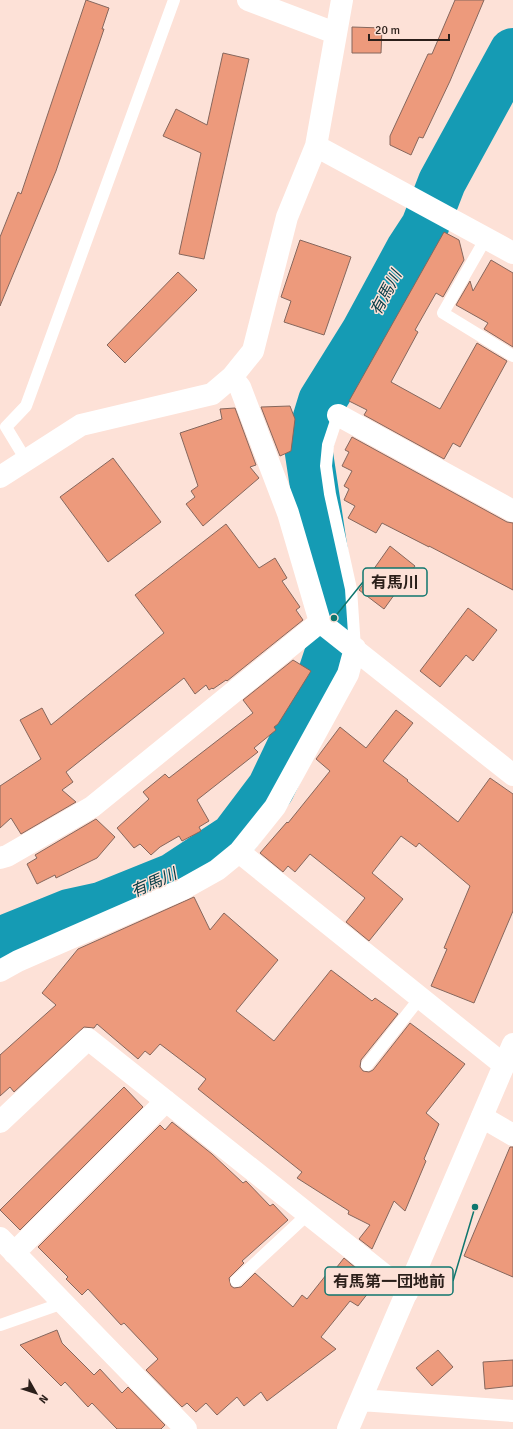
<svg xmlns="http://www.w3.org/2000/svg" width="513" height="1429" font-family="Signika,'Noto Sans JP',sans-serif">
  <rect width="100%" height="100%" fill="#fde1d7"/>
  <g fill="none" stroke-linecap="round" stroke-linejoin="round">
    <!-- river -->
    <path stroke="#159bb4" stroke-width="48" d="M 0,941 L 69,913 L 101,906 L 173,877 L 234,837 L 271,788 L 313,700 L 331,646 L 334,618 L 308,447 L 322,401 L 365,332 L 410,249 L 425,226 L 442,182 L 513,52"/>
  </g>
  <!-- building -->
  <path fill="#ed9a7c" stroke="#86675d" d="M 86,0 L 109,8 L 102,29 L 104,29 L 56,171 L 0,306 L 0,237 L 18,192 L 21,194 Z
    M 455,0 L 484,0 L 450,81 L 423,138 L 419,137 L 411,155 L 390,145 L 390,136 L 428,54 L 432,54 Z
    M 352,27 L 382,28 L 381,53 L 352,53 Z
    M 223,53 L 249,59 L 204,259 L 179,254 L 201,153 L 163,136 L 176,109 L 207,125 Z
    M 444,232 L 459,240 L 464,260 L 443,297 L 436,293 L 415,330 L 418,332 L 391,382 L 440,409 L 477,343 L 507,361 L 460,447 L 453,443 L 444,459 L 364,415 L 367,410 L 349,401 Z
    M 300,240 L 351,257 L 324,335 L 284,322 L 291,301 L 281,297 Z
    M 491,260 L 513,273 L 513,347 L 484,329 L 488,323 L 456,305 L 470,281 L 473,291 Z
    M 178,272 L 197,290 L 125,363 L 107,345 Z
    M 290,406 L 295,419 L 291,451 L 280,456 L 261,407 Z
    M 235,408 L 256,465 L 250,467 L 259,478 L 203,526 L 186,504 L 195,497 L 191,491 L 198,486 L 180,433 L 222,419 L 220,409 Z
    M 352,437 L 507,522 L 513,523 L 513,590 L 429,546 L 429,547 L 382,523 L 376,533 L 348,518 L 355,506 L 344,500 L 349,489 L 344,486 L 352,471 L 342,466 L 349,452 L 345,450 Z
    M 113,458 L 161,522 L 108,562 L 60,497 Z
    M 226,524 L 259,568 L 275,558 L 287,578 L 282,581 L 300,607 L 296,610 L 303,620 L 227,681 L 226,680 L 213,689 L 212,688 L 209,690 L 206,685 L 195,694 L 184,678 L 66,772 L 73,782 L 62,790 L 76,802 L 21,834 L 11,818 L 0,828 L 0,786 L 41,759 L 20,720 L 42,708 L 51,725 L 164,633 L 135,595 Z
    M 390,546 L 415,566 L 384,609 L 359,590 Z
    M 468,608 L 497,630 L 473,661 L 466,655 L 440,687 L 420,671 Z
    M 293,660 L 311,671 L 278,724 L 274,727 L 276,730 L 254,748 L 258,752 L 197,800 L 209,821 L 199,827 L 201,831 L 182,841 L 179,836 L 160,847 L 151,855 L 140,844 L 134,848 L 117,828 L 149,799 L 143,792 L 165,774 L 169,778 L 253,713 L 243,700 Z
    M 396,710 L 413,723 L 383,761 L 408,780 L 407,781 L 458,822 L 490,778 L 513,794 L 513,911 L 474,1003 L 431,986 L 447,949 L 444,948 L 470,886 L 419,843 L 416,847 L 401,836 L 372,873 L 403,899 L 369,941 L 346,922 L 365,898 L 310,854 L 295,872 L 288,866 L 283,872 L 260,853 L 287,822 L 288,823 L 330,771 L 316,759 L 340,727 L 366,748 Z
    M 96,819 L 115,837 L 97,858 L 56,878 L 55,875 L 37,884 L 27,864 L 37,858 L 35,855 Z
    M 194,897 L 210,930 L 224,913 L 278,960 L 236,1011 L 274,1041 L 331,970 L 372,1001 L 375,998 L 398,1014 L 361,1060 L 360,1067 L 363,1071 L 369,1072 L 373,1070 L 410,1023 L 465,1064 L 426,1113 L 439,1124 L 424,1159 L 426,1161 L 405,1211 L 394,1201 L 372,1249 L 359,1239 L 370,1225 L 348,1214 L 349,1211 L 297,1178 L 302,1172 L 198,1089 L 206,1079 L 160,1044 L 150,1055 L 145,1051 L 138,1059 L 97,1024 L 94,1028 L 84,1027 L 14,1092 L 10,1087 L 0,1096 L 0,1055 L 56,1005 L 42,993 L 78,949 Z
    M 124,1087 L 143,1107 L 20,1230 L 0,1210 Z
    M 172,1122 L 212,1154 L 243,1183 L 246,1181 L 270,1206 L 273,1204 L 288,1220 L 242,1261 L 244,1263 L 229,1278 L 231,1286 L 234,1288 L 241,1287 L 255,1273 L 293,1307 L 302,1295 L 307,1299 L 330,1270 L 333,1272 L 344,1258 L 375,1284 L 358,1306 L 350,1301 L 321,1337 L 336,1349 L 267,1401 L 261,1392 L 244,1406 L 237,1397 L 217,1415 L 206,1403 L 196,1412 L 187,1403 L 182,1407 L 146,1370 L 158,1359 L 124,1323 L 121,1325 L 88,1289 L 82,1295 L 66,1279 L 68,1277 L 38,1247 L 160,1125 L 165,1130 Z
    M 510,1147 L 513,1147 L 513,1277 L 464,1256 Z
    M 57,1330 L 62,1343 L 94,1375 L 100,1369 L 122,1393 L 128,1387 L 165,1425 L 161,1429 L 117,1429 L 92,1403 L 88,1407 L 65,1382 L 61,1386 L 20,1345 Z
    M 438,1350 L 453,1367 L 432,1386 L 416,1368 Z
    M 513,1360 L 513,1386 L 485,1389 L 483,1362 Z"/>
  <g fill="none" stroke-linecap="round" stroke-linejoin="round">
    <!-- lane -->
    <path stroke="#fff" stroke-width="12" d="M 486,238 L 443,313 L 513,356
      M 338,415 L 328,445 L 326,466 L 330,494 L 351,589 L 355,648
      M 26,460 L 6,427 L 26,406 L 174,0
      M 367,1065 L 420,998
      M 236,1281 L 308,1214
      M 0,1325 L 63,1303"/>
    <!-- street -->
    <path stroke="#fff" stroke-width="22" d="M 248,0 L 335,33
      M 316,146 L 513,253
      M 232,377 L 240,387 L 288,513 L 320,622
      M 338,415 L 513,511
      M 0,477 L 81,425 L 212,394 L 232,377 L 253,351 L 287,217 L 316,146 L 342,0
      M 239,852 L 504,1065
      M 0,858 L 7,856 L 92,807 L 320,622 L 513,775
      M 0,971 L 18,961 L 183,889 L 217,870 L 239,852 L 275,807 L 348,674 L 355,648
      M 482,1117 L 513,1135
      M 0,1122 L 88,1039 L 407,1293
      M 0,1238 L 186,1429
      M 14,1253 L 166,1101"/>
    <!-- secondary -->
    <path stroke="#fff" stroke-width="22" d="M 361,1400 L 513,1411
      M 348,1429 L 513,1044"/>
  </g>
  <g text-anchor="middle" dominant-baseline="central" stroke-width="3" stroke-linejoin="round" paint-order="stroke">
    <!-- water labels -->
    <g font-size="16" font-style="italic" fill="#023a44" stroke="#fde1d7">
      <text transform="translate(386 293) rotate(-62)">有馬川</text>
      <text transform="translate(154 883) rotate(-24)">有馬川</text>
    </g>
  </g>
  <!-- callouts -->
  <path fill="none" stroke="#0f766e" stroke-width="1.5" d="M334 618L363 582M475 1207L453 1281"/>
  <g fill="#0f766e" stroke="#fde1d7" stroke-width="1.5">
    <circle cx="334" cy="618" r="4"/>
    <circle cx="475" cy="1207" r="4"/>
  </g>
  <g fill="#fde1d7" stroke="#0f766e" stroke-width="1.5">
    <rect x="363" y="568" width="64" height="28" rx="4"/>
    <rect x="325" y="1267" width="128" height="28" rx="4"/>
  </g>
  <g font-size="16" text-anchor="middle" font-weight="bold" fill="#2b1f1a">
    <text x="395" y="588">有馬川</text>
    <text x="389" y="1287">有馬第一団地前</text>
  </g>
  <!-- north arrow -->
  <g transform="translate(36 1393) rotate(129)" stroke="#fde1d7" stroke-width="3" paint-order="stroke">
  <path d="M0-3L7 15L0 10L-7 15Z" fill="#2b1f1a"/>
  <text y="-6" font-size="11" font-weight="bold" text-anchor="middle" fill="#2b1f1a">N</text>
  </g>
  <!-- scale -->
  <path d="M369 34v6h80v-6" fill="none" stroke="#2b1f1a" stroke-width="2"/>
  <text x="375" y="34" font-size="12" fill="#2b1f1a" stroke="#fde1d7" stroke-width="3" paint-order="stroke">20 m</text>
</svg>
